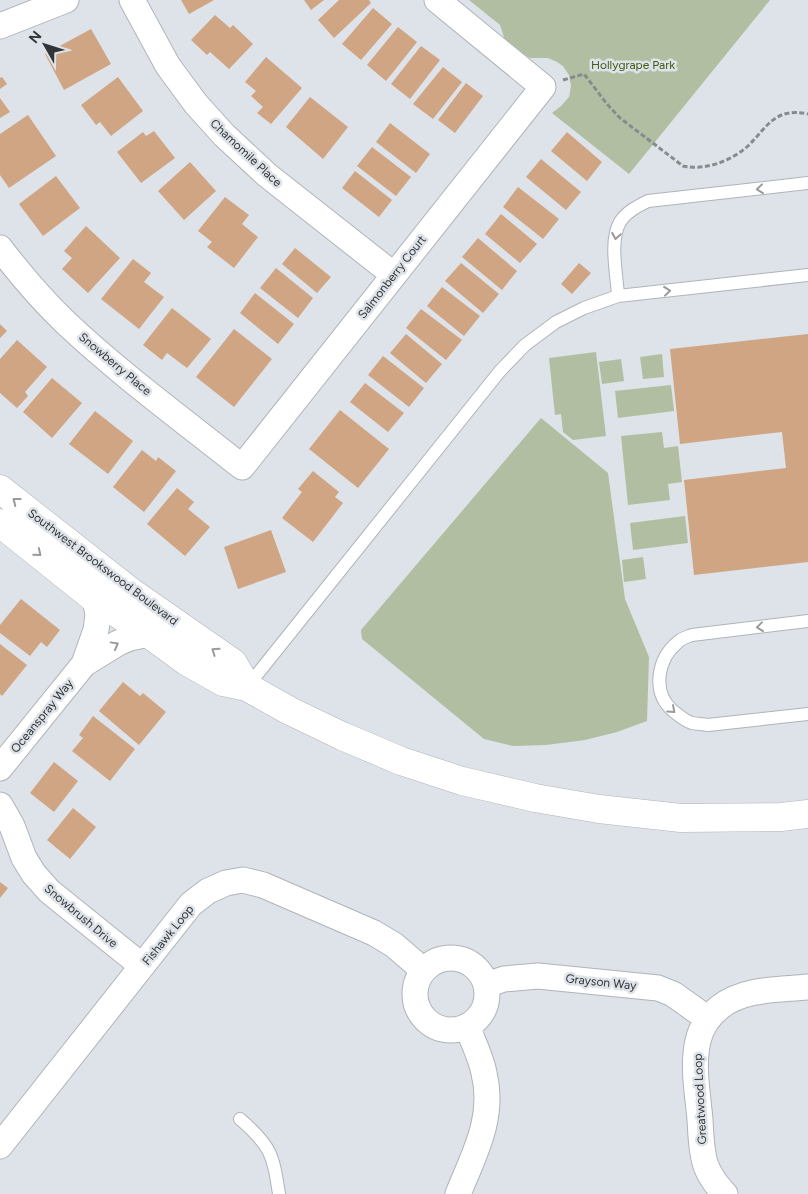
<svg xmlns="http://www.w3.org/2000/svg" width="808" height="1194" font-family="Figtree,sans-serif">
  <rect width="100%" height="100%" fill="#dde3e8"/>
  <!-- green -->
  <path fill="#b2bea1" d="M 469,0 L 770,0 L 629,174 L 552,113 L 561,106 L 569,97 L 571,86 L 569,75 L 563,66 L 557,62 L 548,58 L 530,58 L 525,55 L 505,40 L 500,25 Z
    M 596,352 L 606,436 L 573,440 L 563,432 L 561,414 L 555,415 L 549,358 Z
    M 662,354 L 664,377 L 643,379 L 640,357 Z
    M 621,359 L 624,381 L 602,384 L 599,362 Z
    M 671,385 L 674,411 L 618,418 L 615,391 Z
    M 541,418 L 608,473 L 625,599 L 649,657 L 647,721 L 617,732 L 585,740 L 546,745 L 513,746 L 484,739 L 362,639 L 361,630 Z
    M 662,432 L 664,448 L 678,446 L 682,482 L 668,484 L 670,500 L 628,505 L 621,436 Z
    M 685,516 L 688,543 L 633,550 L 630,523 Z
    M 643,557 L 646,579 L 624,582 L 622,560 Z"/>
  <!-- building -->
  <path fill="#d0a583" d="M 181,0 L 214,0 L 189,14 Z
    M 304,0 L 324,0 L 311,10 Z
    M 339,0 L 369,0 L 371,3 L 334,38 L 318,20 Z
    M 373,8 L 392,24 L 361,60 L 342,44 Z
    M 215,15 L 230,28 L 233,25 L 253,44 L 229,69 L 210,52 L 207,55 L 191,40 Z
    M 398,27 L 417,42 L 386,81 L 367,65 Z
    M 91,29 L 111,64 L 64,90 L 45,54 Z
    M 421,46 L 440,60 L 410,99 L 391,84 Z
    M 266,57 L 302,88 L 271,124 L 257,113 L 263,107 L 251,96 L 256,91 L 245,82 Z
    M 443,67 L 462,82 L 433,119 L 413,104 Z
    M 2,77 L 7,84 L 0,89 L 0,78 Z
    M 118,77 L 143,111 L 111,136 L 100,122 L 96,125 L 81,105 Z
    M 466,83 L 483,96 L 455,133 L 438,120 Z
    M 310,97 L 348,127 L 323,159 L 286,127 Z
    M 0,98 L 10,112 L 0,118 Z
    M 28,115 L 56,156 L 9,188 L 0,175 L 0,134 Z
    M 390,123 L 430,154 L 416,173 L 376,142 Z
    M 154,131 L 175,158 L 141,183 L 117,152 L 143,132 L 146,136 Z
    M 567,132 L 602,162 L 587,181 L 551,151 Z
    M 372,147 L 411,177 L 396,196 L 357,166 Z
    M 541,159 L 581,192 L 566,210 L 526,177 Z
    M 190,162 L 216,191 L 184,220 L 158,191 Z
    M 355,171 L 392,200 L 379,217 L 342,188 Z
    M 56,176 L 80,208 L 43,236 L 19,204 Z
    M 518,187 L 559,219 L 543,239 L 503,207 Z
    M 225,197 L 249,215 L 242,224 L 258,237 L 234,268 L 207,247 L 212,242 L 198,231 Z
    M 501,214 L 537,244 L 520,263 L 485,234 Z
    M 86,226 L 120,258 L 88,293 L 62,269 L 72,258 L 64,251 Z
    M 478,238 L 517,271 L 502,290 L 462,257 Z
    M 295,248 L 331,277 L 317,293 L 282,264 Z
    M 133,259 L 151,273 L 144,282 L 164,297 L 139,329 L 101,299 Z
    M 461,263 L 499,294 L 483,313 L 445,281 Z
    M 579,263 L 591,273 L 572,294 L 561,284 Z
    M 276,268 L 313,298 L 298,318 L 260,288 Z
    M 442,287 L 480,316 L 464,336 L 427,306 Z
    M 255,293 L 294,324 L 278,344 L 240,313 Z
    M 172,308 L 211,339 L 187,368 L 167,353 L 162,360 L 143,345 Z
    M 421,309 L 462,340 L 446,360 L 406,328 Z
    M 0,324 L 7,331 L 0,338 Z
    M 234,329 L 272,359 L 234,407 L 196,377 Z
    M 406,334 L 442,364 L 426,383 L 390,353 Z
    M 808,334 L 808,562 L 694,575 L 684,480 L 786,468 L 782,432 L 680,444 L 670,349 Z
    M 17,340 L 47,367 L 25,392 L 28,396 L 17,408 L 0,393 L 0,359 Z
    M 383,356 L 424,388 L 409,407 L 368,375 Z
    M 52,378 L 82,403 L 52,438 L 23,412 Z
    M 365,383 L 404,413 L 388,432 L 350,402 Z
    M 340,410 L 389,449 L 358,488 L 309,449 Z
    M 95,411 L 133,441 L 108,474 L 69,444 Z
    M 142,450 L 156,461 L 158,457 L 176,471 L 144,512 L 113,487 Z
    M 313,471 L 339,492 L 335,497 L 343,503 L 313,542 L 282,518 L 302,492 L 298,489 Z
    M 177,488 L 194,502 L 188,509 L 210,527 L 185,556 L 147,524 Z
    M 271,530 L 286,572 L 238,589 L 224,547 Z
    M 21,599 L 60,630 L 47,647 L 41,642 L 30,656 L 0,633 L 0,625 Z
    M 0,644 L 27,665 L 2,696 L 0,694 Z
    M 123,682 L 140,696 L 143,693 L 166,712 L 139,745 L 99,711 Z
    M 93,716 L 135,749 L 110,781 L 72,751 L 83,738 L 79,735 Z
    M 54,762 L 78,781 L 54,812 L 30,793 Z
    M 73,808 L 96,827 L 70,859 L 47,840 Z
    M 0,882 L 8,888 L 0,898 Z"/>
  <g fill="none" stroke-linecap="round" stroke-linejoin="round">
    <!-- service casing -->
    <g stroke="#afb4b9" stroke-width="14">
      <path id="service" d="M 618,296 C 617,275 609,241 620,222 C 626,212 638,206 648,201 L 808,183
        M 808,621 L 692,635 C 687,637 682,638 678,642 C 657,659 652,692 672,710 C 678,715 685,721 692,723 C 697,724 703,724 708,725 L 808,714
        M 247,687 L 500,371 L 525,345 L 556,322 L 584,308 L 618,296 L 808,275
        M 240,1119 C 271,1146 273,1154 279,1194"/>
    </g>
    <!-- minor casing -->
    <g stroke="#afb4b9" stroke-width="27">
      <path id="minor" d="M 132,0 L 168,66 L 196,104 L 224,135 L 267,175 L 394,275
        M 0,26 L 66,0
        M 0,248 C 20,274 42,300 65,322 C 120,374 183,420 242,467 L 543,87 L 437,0
        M 84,664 L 96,630 L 98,615 L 95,599
        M 0,768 L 84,664 L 118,643 L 130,638 L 149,634
        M 0,805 L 12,826 L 24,858 L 34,874 L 49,891 L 142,966
        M415 994a36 36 0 1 1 72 0a36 36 0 1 1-72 0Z
        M 486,985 L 504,979 L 538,976 L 658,988 L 673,994 L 708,1019
        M 0,1146 L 191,904 L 208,891 L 226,883 L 243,880 L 263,885 L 374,933 L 394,945 L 423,970
        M 458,1194 C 474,1154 495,1118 484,1073 C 481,1057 473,1042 467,1026
        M 725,1194 C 717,1186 710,1176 706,1166 C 701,1152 701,1135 700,1120 C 698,1095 692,1066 698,1041 C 701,1027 710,1015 720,1007 C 744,988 779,990 808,987"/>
    </g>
    <!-- secondary casing -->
    <g stroke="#afb4b9" stroke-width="29">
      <path id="secondary" d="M 0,489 L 131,592 L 233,663 L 247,687
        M 0,523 L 95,599 L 149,634 L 186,661 L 223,682 L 247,687 L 290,711 L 342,736 L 401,761 L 462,781 L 535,798 L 599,809 L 681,818 L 781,817 L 808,814"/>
    </g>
    <!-- path -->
    <path stroke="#878b8e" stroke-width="3" stroke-dasharray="5 2.5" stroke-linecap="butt" d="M 563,80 L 584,74 L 607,104 L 620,118 L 683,166 C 705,171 731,161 748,146 C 768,126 775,107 808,114"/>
    <!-- service -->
    <use href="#service" stroke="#fff" stroke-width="12"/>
    <!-- minor -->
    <use href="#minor" stroke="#fff" stroke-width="25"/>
    <!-- secondary -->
    <use href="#secondary" stroke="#fff" stroke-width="28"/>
  </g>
  <!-- one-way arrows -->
  <defs><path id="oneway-chevron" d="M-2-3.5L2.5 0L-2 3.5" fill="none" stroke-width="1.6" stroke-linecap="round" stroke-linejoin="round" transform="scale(1.25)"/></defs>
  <g stroke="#989a9b">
    <use href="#oneway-chevron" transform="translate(760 189) rotate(174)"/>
    <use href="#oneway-chevron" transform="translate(616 236) rotate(100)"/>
    <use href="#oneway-chevron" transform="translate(667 291) rotate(-6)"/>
    <use href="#oneway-chevron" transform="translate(16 501) rotate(-142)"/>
    <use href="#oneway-chevron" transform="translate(38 553) rotate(39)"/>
    <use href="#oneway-chevron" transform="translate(760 627) rotate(173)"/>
    <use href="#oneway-chevron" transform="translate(115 645) rotate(-29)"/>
    <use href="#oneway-chevron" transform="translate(215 651) rotate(-145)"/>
    <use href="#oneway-chevron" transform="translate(672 710) rotate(42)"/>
  </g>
  <g text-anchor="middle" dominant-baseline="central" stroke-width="5" stroke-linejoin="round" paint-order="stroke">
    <!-- park labels -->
    <g font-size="12" fill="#445b14" stroke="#dde3e8">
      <text x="633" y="65">Hollygrape Park</text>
    </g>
    <!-- street labels -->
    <g font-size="12" fill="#323537" stroke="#dde3e8">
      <text transform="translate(246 153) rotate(43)">Chamomile Place</text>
      <text transform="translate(392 277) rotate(-52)">Salmonberry Court</text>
      <text transform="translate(115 364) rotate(40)">Snowberry Place</text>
      <text transform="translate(103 567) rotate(37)">Southwest Brookswood Boulevard</text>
      <text transform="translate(42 716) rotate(-51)">Oceanspray Way</text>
      <text transform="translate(81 916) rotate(40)">Snowbrush Drive</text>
      <text transform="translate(168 935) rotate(-51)">Fishawk Loop</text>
      <text transform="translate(601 982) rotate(6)">Grayson Way</text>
      <text transform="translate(700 1099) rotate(-93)">Greatwood Loop</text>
    </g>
  </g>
  <!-- north arrow -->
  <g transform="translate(45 45) rotate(309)" stroke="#dde3e8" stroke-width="4" paint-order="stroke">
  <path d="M0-4L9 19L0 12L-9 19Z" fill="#323537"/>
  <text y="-8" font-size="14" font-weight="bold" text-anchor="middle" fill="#323537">N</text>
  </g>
</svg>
